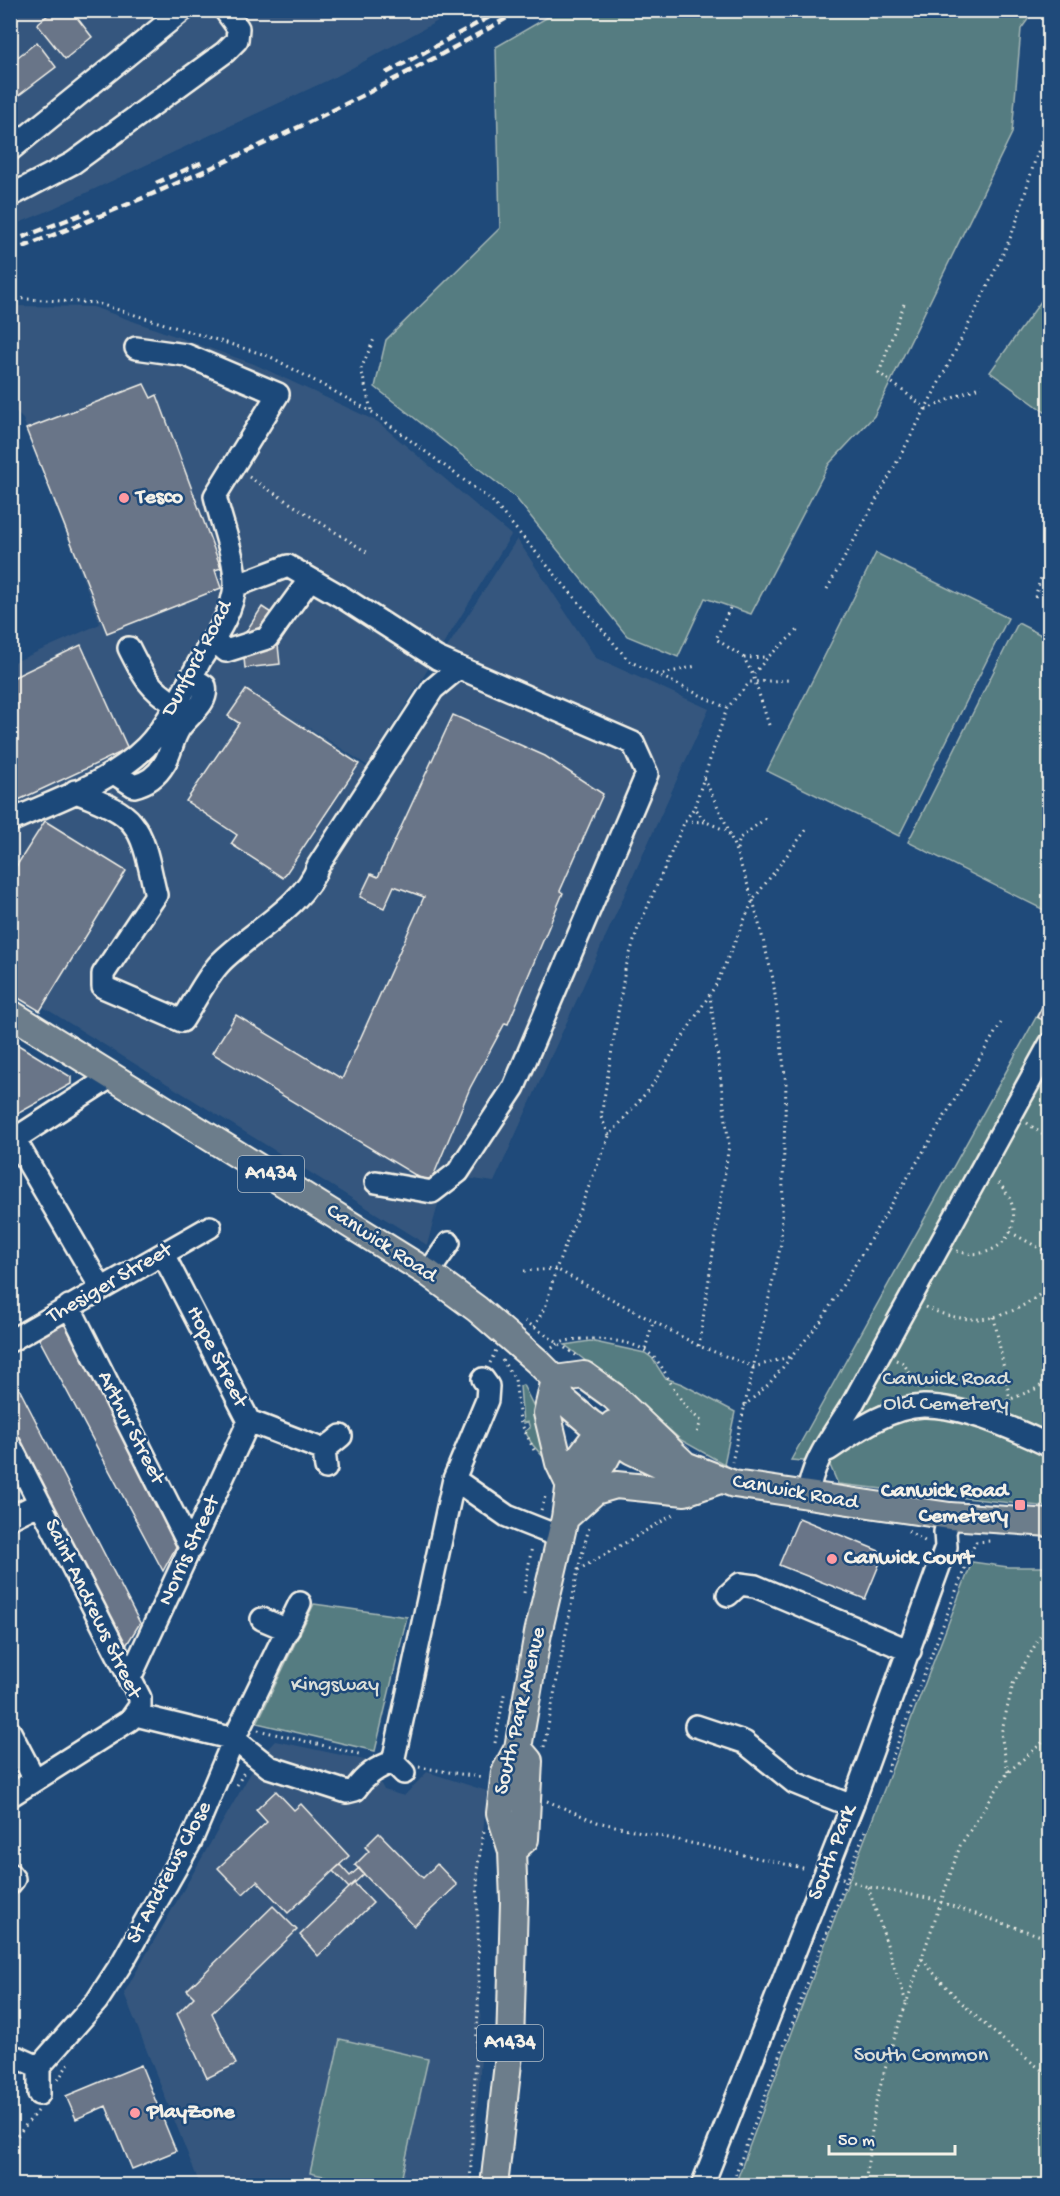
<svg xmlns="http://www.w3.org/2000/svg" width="1060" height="2196" font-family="'Gochi Hand',sans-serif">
  <rect width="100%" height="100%" fill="#1f4a7a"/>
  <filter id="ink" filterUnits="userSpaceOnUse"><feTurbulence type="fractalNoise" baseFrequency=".0167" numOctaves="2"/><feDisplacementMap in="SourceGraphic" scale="12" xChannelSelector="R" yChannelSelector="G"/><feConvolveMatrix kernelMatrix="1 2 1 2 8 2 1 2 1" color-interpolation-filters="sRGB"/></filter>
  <g filter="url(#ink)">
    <!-- built -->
    <path fill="#35577e" d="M 11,11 L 456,11 L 339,75 L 43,213 L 11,226 Z
      M 11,306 L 93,307 L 254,364 L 378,422 L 511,535 L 368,766 L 293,717 L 369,769 L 517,539 L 596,658 L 709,709 L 494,1182 L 446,1175 L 427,1245 L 11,987 L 10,664 L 100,624 L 23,419 L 11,407 Z
      M 275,1741 L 369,1761 L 384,1790 L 404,1796 L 427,1772 L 487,1791 L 478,1886 L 481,2058 L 475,2142 L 468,2185 L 200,2185 L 124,1993 L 260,1757 Z"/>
    <!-- green -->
    <path fill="#547b81" stroke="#a4b6b4" stroke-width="1.5" d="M 560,10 L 1034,11 L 1021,29 L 1012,133 L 874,416 L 829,464 L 751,614 L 705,598 L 678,657 L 627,636 L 515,497 L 375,387 L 386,340 L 500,228 L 496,47 Z
      M 1049,290 L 1049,415 L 990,372 Z
      M 876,553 L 1008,618 L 899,836 L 767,771 Z
      M 1018,623 L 1049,639 L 1050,903 L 1046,911 L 908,842 Z
      M 1049,994 L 1049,1507 L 838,1484 L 829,1463 L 791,1460 Z
      M 590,1341 L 645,1353 L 652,1358 L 665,1378 L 682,1384 L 735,1412 L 724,1464 L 681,1440 L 629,1394 L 565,1345 Z
      M 523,1385 L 540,1419 L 546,1460 L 532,1444 L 525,1431 L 530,1428 L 528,1422 L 523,1423 L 520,1386 Z
      M 972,1562 L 1008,1567 L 1049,1567 L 1049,2185 L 735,2185 L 849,1880 Z
      M 314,1604 L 407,1617 L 375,1751 L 257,1723 Z
      M 340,2039 L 428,2059 L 400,2185 L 364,2185 L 310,2173 Z"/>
    <!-- building -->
    <path fill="#697488" stroke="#f4f1e8" stroke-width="1.5" d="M 54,10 L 71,10 L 92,37 L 65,59 L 37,24 Z
      M 37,42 L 56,67 L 10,102 L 10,63 Z
      M 144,384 L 151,398 L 157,395 L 221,568 L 215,570 L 221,588 L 107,633 L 26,429 Z
      M 262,607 L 291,626 L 278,645 L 280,664 L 245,668 L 242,638 Z
      M 81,645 L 128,749 L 10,804 L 10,679 Z
      M 246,690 L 359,764 L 283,878 L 231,844 L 237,835 L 186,801 L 239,723 L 228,716 Z
      M 453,715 L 545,756 L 603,794 L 560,891 L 563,893 L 508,1024 L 505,1023 L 470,1088 L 430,1184 L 212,1053 L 236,1015 L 342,1079 L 424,897 L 394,886 L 384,908 L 360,897 L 371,874 L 378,877 Z
      M 45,821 L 126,871 L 40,1011 L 10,993 L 10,876 Z
      M 1048,996 L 1050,997 L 1050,1024 L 1037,1017 Z
      M 10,1040 L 71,1077 L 71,1084 L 10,1118 Z
      M 63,1321 L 178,1543 L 163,1571 L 37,1335 Z
      M 10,1371 L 140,1623 L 124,1649 L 10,1434 Z
      M 799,1518 L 884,1553 L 865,1599 L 779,1565 Z
      M 276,1791 L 294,1810 L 301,1804 L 349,1856 L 288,1913 L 257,1881 L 243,1894 L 218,1868 L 267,1822 L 256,1810 Z
      M 379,1833 L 423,1878 L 437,1864 L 457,1885 L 414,1926 L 355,1865 L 369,1851 L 365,1847 Z
      M 340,1865 L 350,1876 L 359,1868 L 364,1874 L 349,1888 L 333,1871 Z
      M 354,1883 L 373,1903 L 318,1956 L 300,1935 Z
      M 273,1906 L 297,1930 L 212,2013 L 236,2064 L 207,2078 L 177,2014 L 194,1997 L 187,1990 Z
      M 141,2065 L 176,2151 L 132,2169 L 106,2106 L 76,2119 L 66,2096 Z"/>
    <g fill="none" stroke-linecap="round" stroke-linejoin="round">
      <!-- minor casing -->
      <g stroke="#f4f1e8" stroke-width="26">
        <path id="minor" d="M 10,150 L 183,10
          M 10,196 L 73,163 L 225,52 L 237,40 L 238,28 L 225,10
          M 235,586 L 288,566 L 342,597 L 437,658 L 633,743 L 647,774 L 514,1087 L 458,1172 L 432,1192 L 376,1182
          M 213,639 L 226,651 L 267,638 L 310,579
          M 129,648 C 142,674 149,689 175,704
          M 114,773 L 134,786 C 147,783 157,776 164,764 C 171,754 172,740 179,729 C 188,715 209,704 205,686 L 191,677
          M 75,791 C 93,800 119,807 132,823 C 147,841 150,873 156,895 L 103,974 L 103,987 L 182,1021 C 194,1003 205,979 220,963 C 249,933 305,905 318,866 L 433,689 L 458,668
          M 10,821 C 56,800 110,783 146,747 C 169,723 185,688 201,659 C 215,637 233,612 235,585 C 236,559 221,522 215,496 L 278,394 L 186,355 L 136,348
          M 15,1140 L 101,1288
          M 10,1142 L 112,1076
          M 163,1254 L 249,1421 L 324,1450 L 326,1468
          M 428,1273 L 449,1243
          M 69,1306 L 191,1549
          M 10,1341 L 210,1227
          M 10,1445 L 140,1698 L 140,1706 L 130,1720 L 10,1796
          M 324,1450 L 341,1436
          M 828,1450 C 855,1432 889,1407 923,1406 C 962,1405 1015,1429 1050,1446
          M 454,1479 L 507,1516 L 560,1537
          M 808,1496 C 811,1461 835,1433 853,1403 L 1050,1044
          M 10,1518 L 40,1503
          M 728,1595 L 740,1584 L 755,1586 L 910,1651
          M 262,1619 L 288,1630
          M 129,1680 L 249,1421
          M 136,1715 L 234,1739 L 269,1767 L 347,1792 L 355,1790 C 365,1775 377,1767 393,1762 L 404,1773
          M 696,1726 L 744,1742 L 795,1783 L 852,1806
          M 10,1732 L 35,1780
          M 393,1762 L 454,1479 L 487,1400 L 488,1386 L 483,1379
          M 10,1874 L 14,1879 L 10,1884
          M 19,2058 L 39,2067
          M 39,2094 L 39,2067 L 97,2001 L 123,1961 L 191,1841 L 234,1739 L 300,1603
          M 702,2186 L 852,1806 L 946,1547 L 945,1532 L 950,1516"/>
      </g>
      <!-- major casing -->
      <g stroke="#f4f1e8" stroke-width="30">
        <path id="major" d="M 10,1013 L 428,1273 L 477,1309 L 537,1361 L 555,1379 L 562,1399 L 590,1423 L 632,1451 L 660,1464 L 675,1469 L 685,1465
          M 555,1379 L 584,1375 L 613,1396 L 685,1465 L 734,1484 L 950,1516 L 1050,1523
          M 555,1379 L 547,1413 L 559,1463 L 571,1488
          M 571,1488 C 577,1485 586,1481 592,1476 C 603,1466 620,1439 613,1424
          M 565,1518 L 595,1491 L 616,1485 L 685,1492 L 720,1480
          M 512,1851 L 525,1839 L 529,1761 L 518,1748
          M 494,2186 L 510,2046 L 514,1901 L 512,1851 L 500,1813 L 505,1772 L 518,1748 L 538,1633 L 565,1518 L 572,1467 L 597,1434 L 619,1429 L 650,1433"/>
      </g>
      <!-- path -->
      <path stroke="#f4f1e8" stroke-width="3" stroke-dasharray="1.5 4.5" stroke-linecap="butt" d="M 10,298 L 96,303 L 269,356 L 372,412 L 492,501 L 629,661 L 727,708 L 750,682 L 789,680
        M 904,304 L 879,373 L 927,409 L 981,386
        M 371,410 L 361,369 L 374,339
        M 249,477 L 368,553
        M 827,589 C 890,476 952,363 1007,245 C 1025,207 1029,164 1050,125
        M 1035,597 L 1050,547
        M 730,608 L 716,639 L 744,658 L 753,675
        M 744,658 L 766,657
        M 663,674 L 696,666
        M 727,708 L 694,808 L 706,822 L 725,830 L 730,836
        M 769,725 L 753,675 L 768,657 L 798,630
        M 704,778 L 727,826 L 753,900 L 773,979 L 786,1084 L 781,1244 L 732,1462
        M 685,821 L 706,822
        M 737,849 L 740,838 L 766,818
        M 1027,1123 L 1050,1140
        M 609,1135 L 601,1117 L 625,970 L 637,931 L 685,821 L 694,808
        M 1010,1232 L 1050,1254
        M 957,1251 C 1005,1266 1035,1214 995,1180
        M 524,1271 L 556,1269 L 699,1346 L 754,1367 L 792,1356
        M 925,1307 C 973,1329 1011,1320 1050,1286
        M 994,1317 L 1010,1400
        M 525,1321 L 577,1356
        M 534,1327 L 546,1305 L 556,1269 L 609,1136 L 651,1087 L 717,983 L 753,900 L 806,830
        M 699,1346 L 729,1145 L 710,996
        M 552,1348 C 564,1338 581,1339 596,1339 C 678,1343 653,1381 701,1421 L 697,1433
        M 645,1349 L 653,1322
        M 502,1360 L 515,1379 L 520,1421 L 534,1450
        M 896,1360 L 903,1363 L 920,1388
        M 490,1363 L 496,1350
        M 1001,1403 L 1038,1388 L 1050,1378
        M 744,1406 L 769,1384 L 821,1321 L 1001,1023
        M 541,1510 L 545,1497
        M 908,1531 L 928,1543
        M 964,1551 L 971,1552 L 976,1542 L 991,1541
        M 578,1570 L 673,1515
        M 524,1593 L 532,1546
        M 258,1730 L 363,1755
        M 495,1743 L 505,1690
        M 544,1747 L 578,1570 L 590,1524
        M 419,1767 L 484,1778
        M 887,1771 L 971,1552
        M 1008,1772 L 1001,1734 L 1013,1684 L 1050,1619
        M 237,1785 L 245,1770
        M 547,1801 L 597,1822 L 807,1869
        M 842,1878 L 868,1887 L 928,1898 L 1050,1939
        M 868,1887 L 906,2002
        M 922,1959 C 960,2006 1001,2040 1050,2076
        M 58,2080 L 69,2063
        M 10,2145 L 37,2111
        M 470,2186 L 479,1985 L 477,1870 L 484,1831
        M 731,2186 L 866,1828
        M 865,2186 L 875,2106 L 890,2051 L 960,1846 L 1008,1772 L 1050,1736"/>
      <!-- minor -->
      <use href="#minor" stroke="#1f4a7a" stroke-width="21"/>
      <!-- major -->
      <use href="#major" stroke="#6c7d8b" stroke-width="26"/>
      <!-- rail -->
      <path stroke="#f4f1e8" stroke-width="4.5" stroke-dasharray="9 4.5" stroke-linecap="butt" d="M 386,73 L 502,10
        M 156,183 L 203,162
        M 10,242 L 90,211
        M 10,252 C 186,184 357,104 521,10"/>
    </g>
  </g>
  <!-- markers -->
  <g fill="#ff9aa2" stroke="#1f4a7a" stroke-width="2">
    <circle cx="124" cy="498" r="6"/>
    <rect x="1014" y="1499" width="12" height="12" rx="3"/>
    <circle cx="832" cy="1559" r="6"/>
    <circle cx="135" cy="2113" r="6"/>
  </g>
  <g text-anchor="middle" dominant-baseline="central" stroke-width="5" stroke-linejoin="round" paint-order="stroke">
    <!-- shield labels -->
    <g fill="#1f4a7a" stroke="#b4bfc7" stroke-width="1.5">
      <rect x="238" y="1156" width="66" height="36" rx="4.5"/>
      <rect x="477" y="2025" width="66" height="36" rx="4.5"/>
    </g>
    <g font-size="21" font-weight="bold" fill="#f4f1e8">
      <text x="271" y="1174">A1434</text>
      <text x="510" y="2043">A1434</text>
    </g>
    <!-- poi labels -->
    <g font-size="22" font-weight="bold" fill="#f4f1e8" stroke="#1f4a7a" text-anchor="start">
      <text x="136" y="498">Tesco</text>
      <text x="1008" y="1492" text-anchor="end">Canwick Road<tspan x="1008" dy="25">Cemetery</tspan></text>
      <text x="844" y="1559">Canwick Court</text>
      <text x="147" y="2113">PlayZone</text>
    </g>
    <!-- street labels -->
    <g font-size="22" fill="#f4f1e8" stroke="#1f4a7a">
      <text transform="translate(198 659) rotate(-62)">Dunford Road</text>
      <text transform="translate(381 1244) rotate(33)">Canwick Road</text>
      <text transform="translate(110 1284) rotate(-30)">Thesiger Street</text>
      <text transform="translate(216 1357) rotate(63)">Hope Street</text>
      <text transform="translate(130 1428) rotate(63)">Arthur Street</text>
      <text transform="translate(795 1493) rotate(10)">Canwick Road</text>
      <text transform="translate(190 1551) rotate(-65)">Norris Street</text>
      <text transform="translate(92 1609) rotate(64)">Saint Andrews Street</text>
      <text transform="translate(521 1711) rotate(-77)">South Park Avenue</text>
      <text transform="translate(833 1853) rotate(-69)">South Park</text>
      <text transform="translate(170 1873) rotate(-62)">St Andrews Close</text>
    </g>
    <!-- park labels -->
    <g font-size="22" fill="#dcdfd9" stroke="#1f4a7a">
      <text x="946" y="1380">Canwick Road<tspan x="946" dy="25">Old Cemetery</tspan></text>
      <text x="335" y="1686">Kingsway</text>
      <text x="921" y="2056">South Common</text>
    </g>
  </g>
  <!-- margin -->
  <rect width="1060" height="2196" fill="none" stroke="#1f4a7a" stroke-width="36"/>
  <rect x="18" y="18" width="1024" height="2160" fill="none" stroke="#f4f1e8" stroke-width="2" filter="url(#ink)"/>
  <!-- scale -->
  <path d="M829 2145v9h126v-9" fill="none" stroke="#f4f1e8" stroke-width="3"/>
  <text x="838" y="2145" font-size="18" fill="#f4f1e8" stroke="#1f4a7a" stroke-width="4.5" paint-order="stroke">50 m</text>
</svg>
